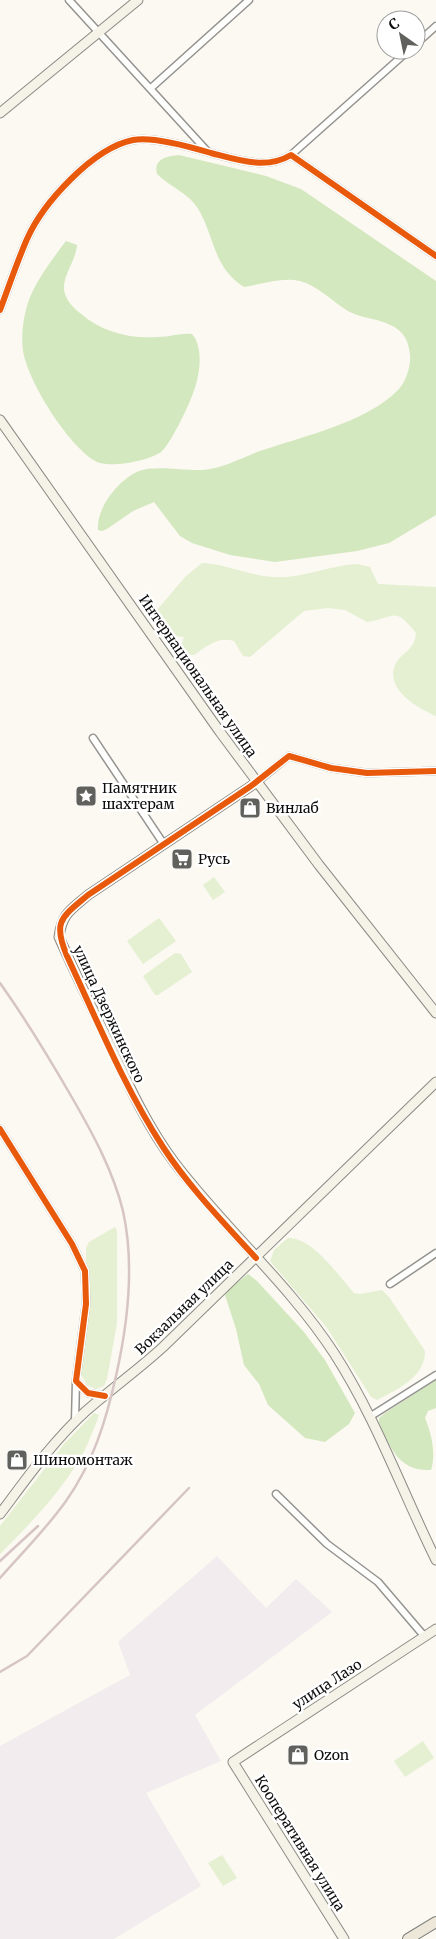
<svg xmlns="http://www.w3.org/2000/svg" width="436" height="1939" font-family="Merriweather,serif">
  <rect width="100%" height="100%" fill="#fbf9f1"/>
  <!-- industrial -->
  <path fill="#f2ecee" d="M 217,1556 L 266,1608 L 296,1579 L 332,1612 L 195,1715 L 221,1761 L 146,1793 L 201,1886 L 114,1939 L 0,1939 L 0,1746 L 130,1675 L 118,1642 Z"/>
  <!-- green -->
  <path fill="#e4f0d1" d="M 202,563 C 227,564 249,576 274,577 C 302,579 330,565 358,564 L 370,567 L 378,584 L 436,587 L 436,716 C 418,708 385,690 395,665 C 401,652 415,651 416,633 C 394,606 397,617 367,622 L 345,610 L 328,608 L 304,611 L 250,657 L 243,656 L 234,641 C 218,636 207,646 194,655 L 186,654 L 181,646 L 184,637 L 163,635 L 152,616 L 185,577 Z
    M 214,877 L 225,892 L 213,900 L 203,885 Z
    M 159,918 L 176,941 L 143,964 L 127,941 Z
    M 175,953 L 181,954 L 192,972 L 158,995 L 155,995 L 143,976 Z
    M 115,1227 L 117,1231 L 117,1323 L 107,1379 L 104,1386 L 96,1389 L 87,1385 L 79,1370 L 86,1305 L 86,1248 L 89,1242 Z
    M 288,1238 C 312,1237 339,1276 354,1293 L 360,1294 L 382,1290 L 389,1297 L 425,1351 C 426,1376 397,1390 377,1400 L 371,1397 L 327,1328 L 270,1261 L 274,1250 Z
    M 94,1413 L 99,1415 L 97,1421 C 92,1433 87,1447 80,1459 C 58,1495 29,1525 0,1554 L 0,1526 L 64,1444 Z
    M 423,1741 L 434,1758 L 405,1777 L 394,1761 Z
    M 222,1855 L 237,1878 L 223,1886 L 208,1863 Z"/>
  <!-- forest -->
  <path fill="#d4e8bf" d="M 179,155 L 266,176 L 301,189 L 436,281 L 436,515 L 389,543 L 357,551 L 275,562 L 230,555 L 192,543 L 180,536 L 154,502 L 133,511 L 107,529 L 102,531 L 98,530 C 96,508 119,479 139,471 C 155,465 185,471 203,470 C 223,468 239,459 257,452 C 300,437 366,423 398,390 C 406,382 411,366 410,355 C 408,333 397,326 377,320 C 368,318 357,316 348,311 C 333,302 318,286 300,281 C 282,277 262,284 244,287 C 214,268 215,240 200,212 C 191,194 170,187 157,174 C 153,159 167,156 179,155 Z
    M 66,241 L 77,245 C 76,259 66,271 64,285 C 63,297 71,306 80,313 C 102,332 129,339 158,337 C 170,337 180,333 192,334 C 205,349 199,379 192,396 C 188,407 170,445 161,452 C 149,461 108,469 95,461 C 68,445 28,382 23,351 C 21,338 23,319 27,306 C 32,286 53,258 66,241 Z
    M 248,1274 L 257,1281 L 304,1332 L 325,1360 L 355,1413 L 349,1424 L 325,1442 L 305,1438 L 268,1405 L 259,1384 L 244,1365 L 236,1329 L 225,1295 L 230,1288 Z
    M 436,1380 L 436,1408 L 428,1411 L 425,1418 C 432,1434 436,1455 431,1470 C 399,1472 390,1447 379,1423 L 379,1418 L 385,1413 Z"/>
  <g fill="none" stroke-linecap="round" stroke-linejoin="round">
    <!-- street casing -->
    <g stroke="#949390" stroke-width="9">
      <path id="street" d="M 69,0 L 208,152
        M 416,44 L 436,26
        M 151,88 L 249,0
        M 291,155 L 409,50
        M 0,310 C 9,286 17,262 27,239 C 43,203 93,148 133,140 C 153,136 191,147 211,153 C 238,160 266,170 291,155 L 436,256
        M 93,738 L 163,843
        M 257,782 L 289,756 L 331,768 L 367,773 L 436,771
        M 0,1129 L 72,1244 L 85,1271 L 86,1304 L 76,1381 L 88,1393 L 104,1396
        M 390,1284 L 436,1253
        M 371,1416 L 436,1375
        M 75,1422 L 76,1381
        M 276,1494 L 327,1544 L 378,1582 L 425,1637"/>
    </g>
    <!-- secondary casing -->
    <g stroke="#8b8a86" stroke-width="11">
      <path id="secondary" d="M 0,113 L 138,0
        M 0,420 L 220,732 L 319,865 L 436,1013
        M 257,782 L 88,895 C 71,910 62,913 59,937 C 75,973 92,1008 109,1043 C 128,1084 147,1126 174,1162 C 224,1228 289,1284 334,1353 C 376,1418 402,1491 436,1560
        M 0,1514 C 27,1478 53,1441 86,1411 C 111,1389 138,1370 163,1347 L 436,1082
        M 344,1939 L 233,1762 L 436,1629"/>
    </g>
    <!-- primary casing -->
    <g stroke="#81817d" stroke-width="12">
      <path id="primary" d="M 408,1939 L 436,1922"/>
    </g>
    <!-- street -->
    <use href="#street" stroke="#fefefd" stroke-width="6"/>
    <!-- secondary -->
    <use href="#secondary" stroke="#f5f3e8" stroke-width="9"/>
    <!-- primary -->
    <use href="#primary" stroke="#ece7d8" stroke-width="10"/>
    <!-- rail -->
    <path stroke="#d7c5c5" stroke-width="2.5" d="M 0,983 C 27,1021 51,1061 74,1101 C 94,1136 113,1171 123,1211 C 135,1265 128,1323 116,1376 C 106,1421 93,1463 66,1501 C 47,1528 22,1553 0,1578
      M 0,1561 L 38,1526
      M 0,1672 L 27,1656 L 189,1488"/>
    <!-- cycleway casing -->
    <g stroke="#fff" stroke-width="9">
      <path id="cycleway" d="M 0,310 C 9,286 17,262 27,239 C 43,203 93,148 133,140 C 153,136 191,147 211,153 C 238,160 266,170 291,155 L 436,256
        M 0,1129 L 72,1244 L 85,1271 L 86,1304 L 76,1381 L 88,1393 L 105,1396
        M 256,1258 C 224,1223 189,1187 163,1147 C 124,1087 97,1020 67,956 C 52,921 62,917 88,895 L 251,786 L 289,756 L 331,768 L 367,773 L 436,771"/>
    </g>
    <!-- cycleway -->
    <use href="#cycleway" stroke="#e8590c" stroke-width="6"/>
  </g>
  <!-- icons -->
  <defs>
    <g id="sight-square" transform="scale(1.125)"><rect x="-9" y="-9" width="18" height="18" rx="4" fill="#60605d" stroke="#fff"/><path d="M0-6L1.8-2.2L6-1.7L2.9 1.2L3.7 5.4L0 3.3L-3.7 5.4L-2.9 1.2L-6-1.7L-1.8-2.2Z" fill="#fff"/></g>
    <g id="shop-square" transform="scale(1.125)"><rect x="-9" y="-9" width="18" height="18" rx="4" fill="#60605d" stroke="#fff"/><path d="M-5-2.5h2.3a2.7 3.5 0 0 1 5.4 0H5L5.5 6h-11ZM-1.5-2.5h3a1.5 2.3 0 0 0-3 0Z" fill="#fff"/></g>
    <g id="supermarket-square" transform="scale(1.125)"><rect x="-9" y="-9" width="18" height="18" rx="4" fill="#60605d" stroke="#fff"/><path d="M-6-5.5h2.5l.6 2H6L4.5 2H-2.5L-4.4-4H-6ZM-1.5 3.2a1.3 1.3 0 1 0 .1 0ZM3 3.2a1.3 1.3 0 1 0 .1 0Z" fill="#fff"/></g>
  </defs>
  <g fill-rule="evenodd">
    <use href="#sight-square" x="86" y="796"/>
    <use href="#shop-square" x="250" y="808"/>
    <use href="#supermarket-square" x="182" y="859"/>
    <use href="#shop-square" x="17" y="1460"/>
    <use href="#shop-square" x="298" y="1755"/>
  </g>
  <g text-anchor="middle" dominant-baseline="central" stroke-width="5" stroke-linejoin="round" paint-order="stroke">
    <!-- street labels -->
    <g font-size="14" fill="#0d0d0d" stroke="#fff">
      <text transform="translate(198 676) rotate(55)">Интернациональная улица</text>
      <text transform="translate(109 1014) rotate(65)">улица Дзержинского</text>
      <text transform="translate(184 1307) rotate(-44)">Вокзальная улица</text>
      <text transform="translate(327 1684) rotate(-33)">улица Лазо</text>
      <text transform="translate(300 1843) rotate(58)">Кооперативная улица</text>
    </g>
    <!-- poi labels -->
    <g font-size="14" fill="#0d0d0d" stroke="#fff" text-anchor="start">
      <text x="102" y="788">Памятник<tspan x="102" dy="16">шахтерам</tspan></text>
      <text x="266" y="808">Винлаб</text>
      <text x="198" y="859">Русь</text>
      <text x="33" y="1460">Шиномонтаж</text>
      <text x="314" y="1755">Ozon</text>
    </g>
  </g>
  <!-- north arrow -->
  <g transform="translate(401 35) rotate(327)"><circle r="24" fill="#ffffff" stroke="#9e9e9e"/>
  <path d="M0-4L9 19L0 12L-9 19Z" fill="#60605d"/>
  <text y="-8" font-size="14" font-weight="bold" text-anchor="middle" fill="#0d0d0d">С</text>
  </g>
</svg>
